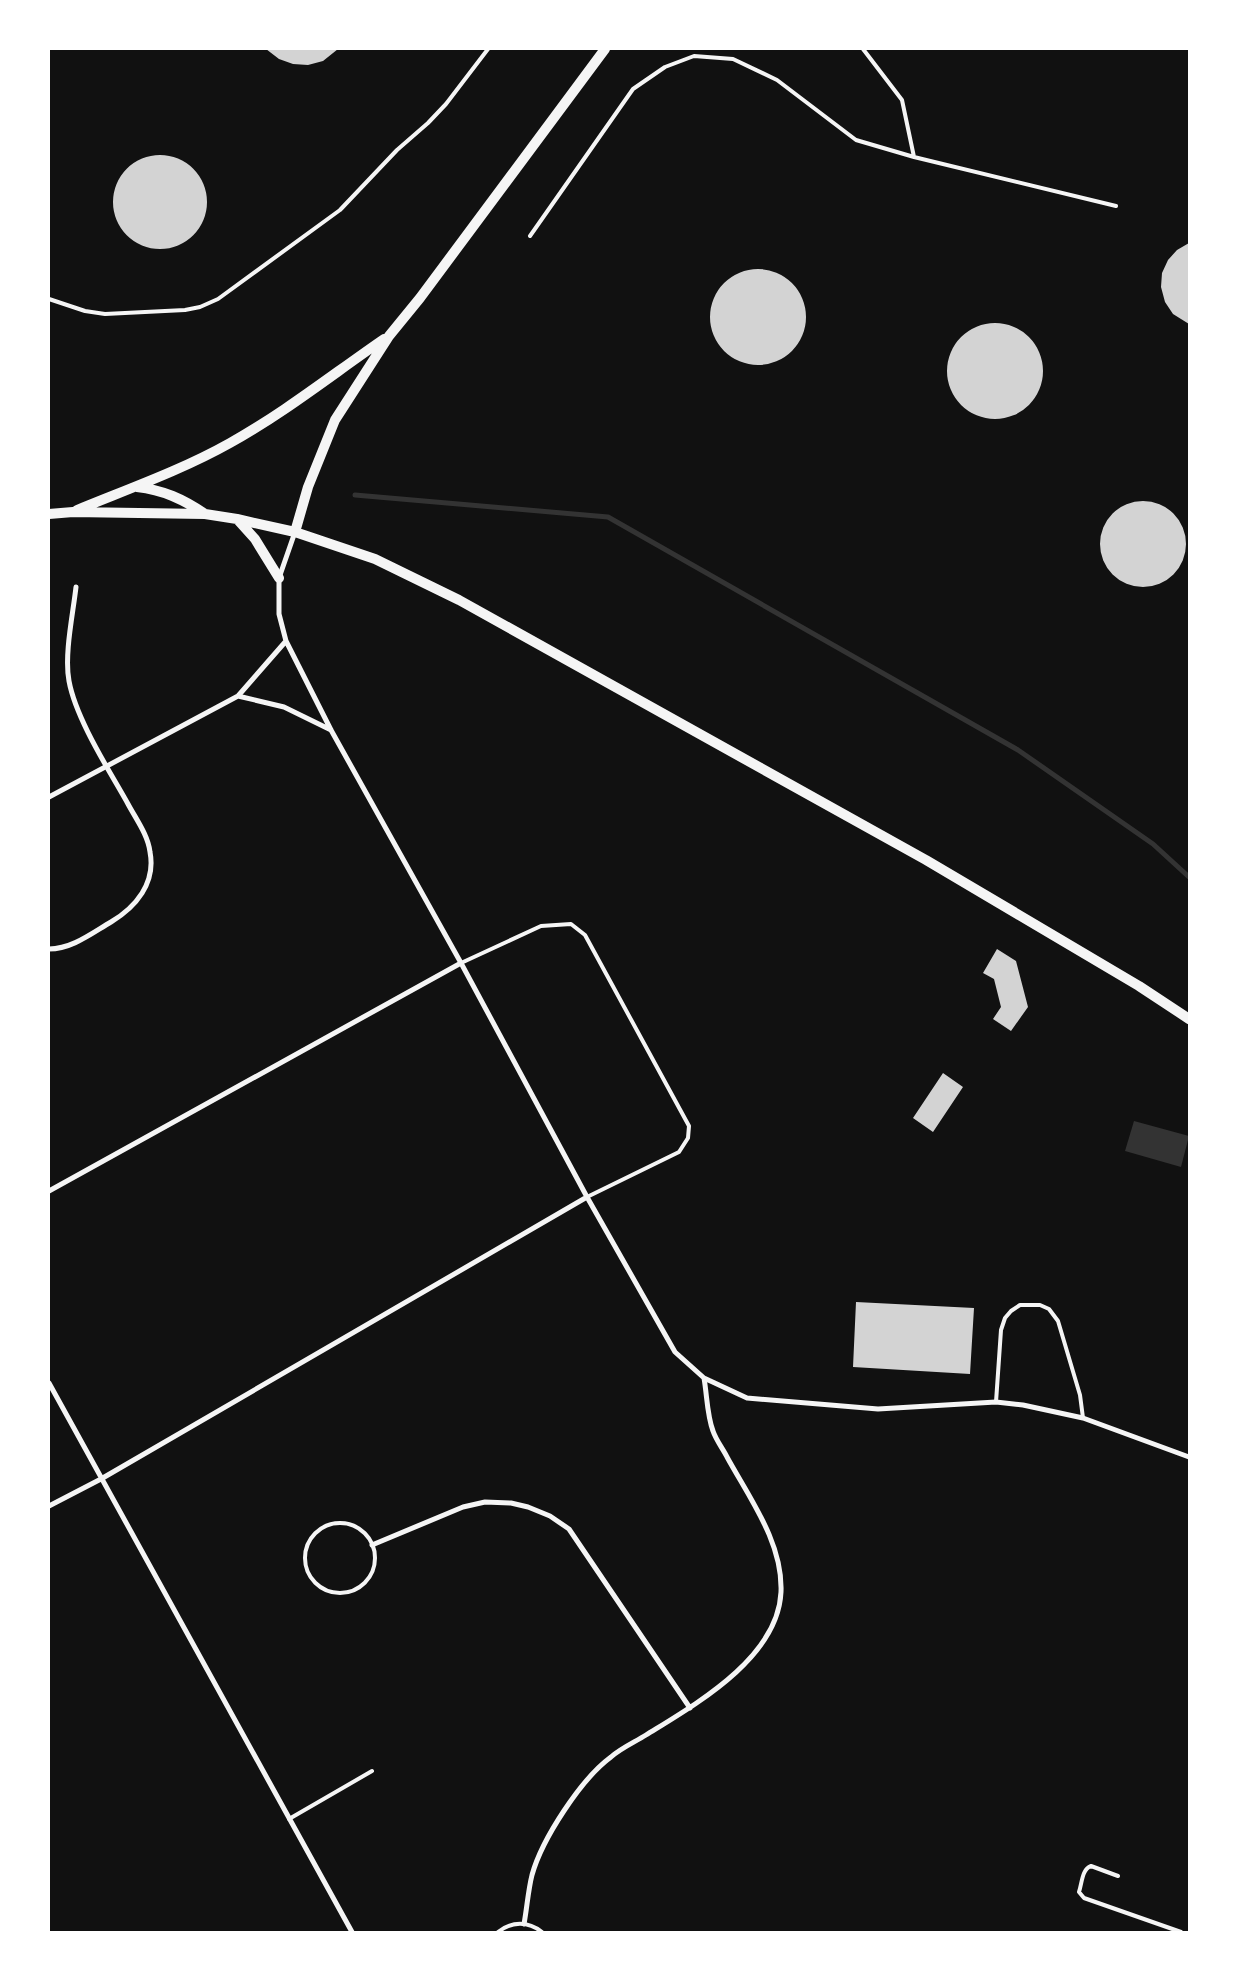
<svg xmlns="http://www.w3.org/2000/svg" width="1238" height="1981" font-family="'IBM Plex Serif',serif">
  <rect width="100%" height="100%" fill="#111"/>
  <!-- water -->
  <path fill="#333" d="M 1134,1121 L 1189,1136 L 1181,1167 L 1125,1151 Z"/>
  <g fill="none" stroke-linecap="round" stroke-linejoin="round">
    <!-- stream -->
    <path stroke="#333" stroke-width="5" d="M 355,495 L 608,517 L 1018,750 L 1153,844 L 1189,877"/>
  </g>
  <!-- building -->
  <path fill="#d3d3d3" d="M 266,49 L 338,49 L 323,61 L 308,65 L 293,64 L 279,59 Z
    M113 202a47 47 0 1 1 94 0a47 47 0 1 1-94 0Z
    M 1189,243 L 1189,324 L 1173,314 L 1165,302 L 1161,287 L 1162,273 L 1168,260 L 1177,250 Z
    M710 317a48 48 0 1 1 96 0a48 48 0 1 1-96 0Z
    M947 371a48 48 0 1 1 96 0a48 48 0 1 1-96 0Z
    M1100 544a43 43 0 1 1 86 0a43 43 0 1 1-86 0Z
    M 997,949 L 1016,961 L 1028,1007 L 1011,1031 L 993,1019 L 1001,1007 L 994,979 L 983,973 Z
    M 943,1073 L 963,1087 L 933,1132 L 913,1118 Z
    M 856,1302 L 974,1308 L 970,1374 L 853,1367 Z"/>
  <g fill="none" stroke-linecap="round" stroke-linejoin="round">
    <!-- service -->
    <path stroke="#f5f5f5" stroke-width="4" d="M 863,49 L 902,100 L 914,157
      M 530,236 L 633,89 L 665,67 L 694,56 L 733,59 L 777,80 L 856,140 L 914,157 L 1116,206
      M 49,299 L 85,311 L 105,314 L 185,310 L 200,307 L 218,299 L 340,210 L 397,150 L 428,123 L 446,104 L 488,49
      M 461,963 L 541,926 L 571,924 L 585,935 L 689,1126 L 688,1138 L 679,1152 L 587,1197
      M 996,1402 L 1001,1330 L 1005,1318 L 1011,1311 L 1020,1305 L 1040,1305 L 1049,1309 L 1058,1321 L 1080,1395 L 1083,1418
      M305 1558a35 35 0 1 1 70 0a35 35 0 1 1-70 0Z
      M 289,1819 L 372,1771
      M 1118,1876 L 1091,1866 C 1082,1869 1082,1883 1079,1892 L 1084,1898 L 1181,1932
      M 498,1932 C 512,1921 528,1921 542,1932"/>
    <!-- minor -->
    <path stroke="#f5f5f5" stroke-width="5" d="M 295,532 L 279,578 L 279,614 L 286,641 L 331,730 L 461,963 L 587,1197 L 675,1352 L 704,1378 L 747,1398 L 878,1409 L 996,1402 L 1023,1405 L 1083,1418 L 1189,1457
      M 238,696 L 284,707 L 331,730
      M 49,797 L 238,696 L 286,641
      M 49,949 C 72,949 92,933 111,922 C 136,907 156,883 150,852 C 148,835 136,819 128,804 C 109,770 76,719 69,681 C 64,655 73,614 76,587
      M 49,1191 L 461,963
      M 49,1383 L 352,1932
      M 49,1506 L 101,1479 L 587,1197
      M 372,1545 L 463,1507 L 485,1502 L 511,1503 L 528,1507 L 550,1516 L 569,1529 L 690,1708
      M 524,1924 C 527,1908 528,1891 532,1875 C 542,1839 581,1779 611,1757 C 621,1748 635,1742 646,1735 C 696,1704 778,1658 781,1592 C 783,1543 750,1499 727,1457 C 723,1449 716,1440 713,1431 C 707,1415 707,1395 704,1378"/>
    <!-- secondary -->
    <path stroke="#f5f5f5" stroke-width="10" d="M 137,487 C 163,490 183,499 205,514
      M 77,510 C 128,489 182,470 230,443 C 284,413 333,374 384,339
      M 49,514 L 73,512 L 205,514 L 237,519 L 295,532 L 375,559 L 459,600 L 926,860 L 1139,986 L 1189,1019
      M 237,519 L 255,539 L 279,578
      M 295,532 L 308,487 L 335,420 L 389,336 L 420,298 L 605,49"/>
  </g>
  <!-- border -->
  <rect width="1238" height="1981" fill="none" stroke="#ffffff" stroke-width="100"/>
</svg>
